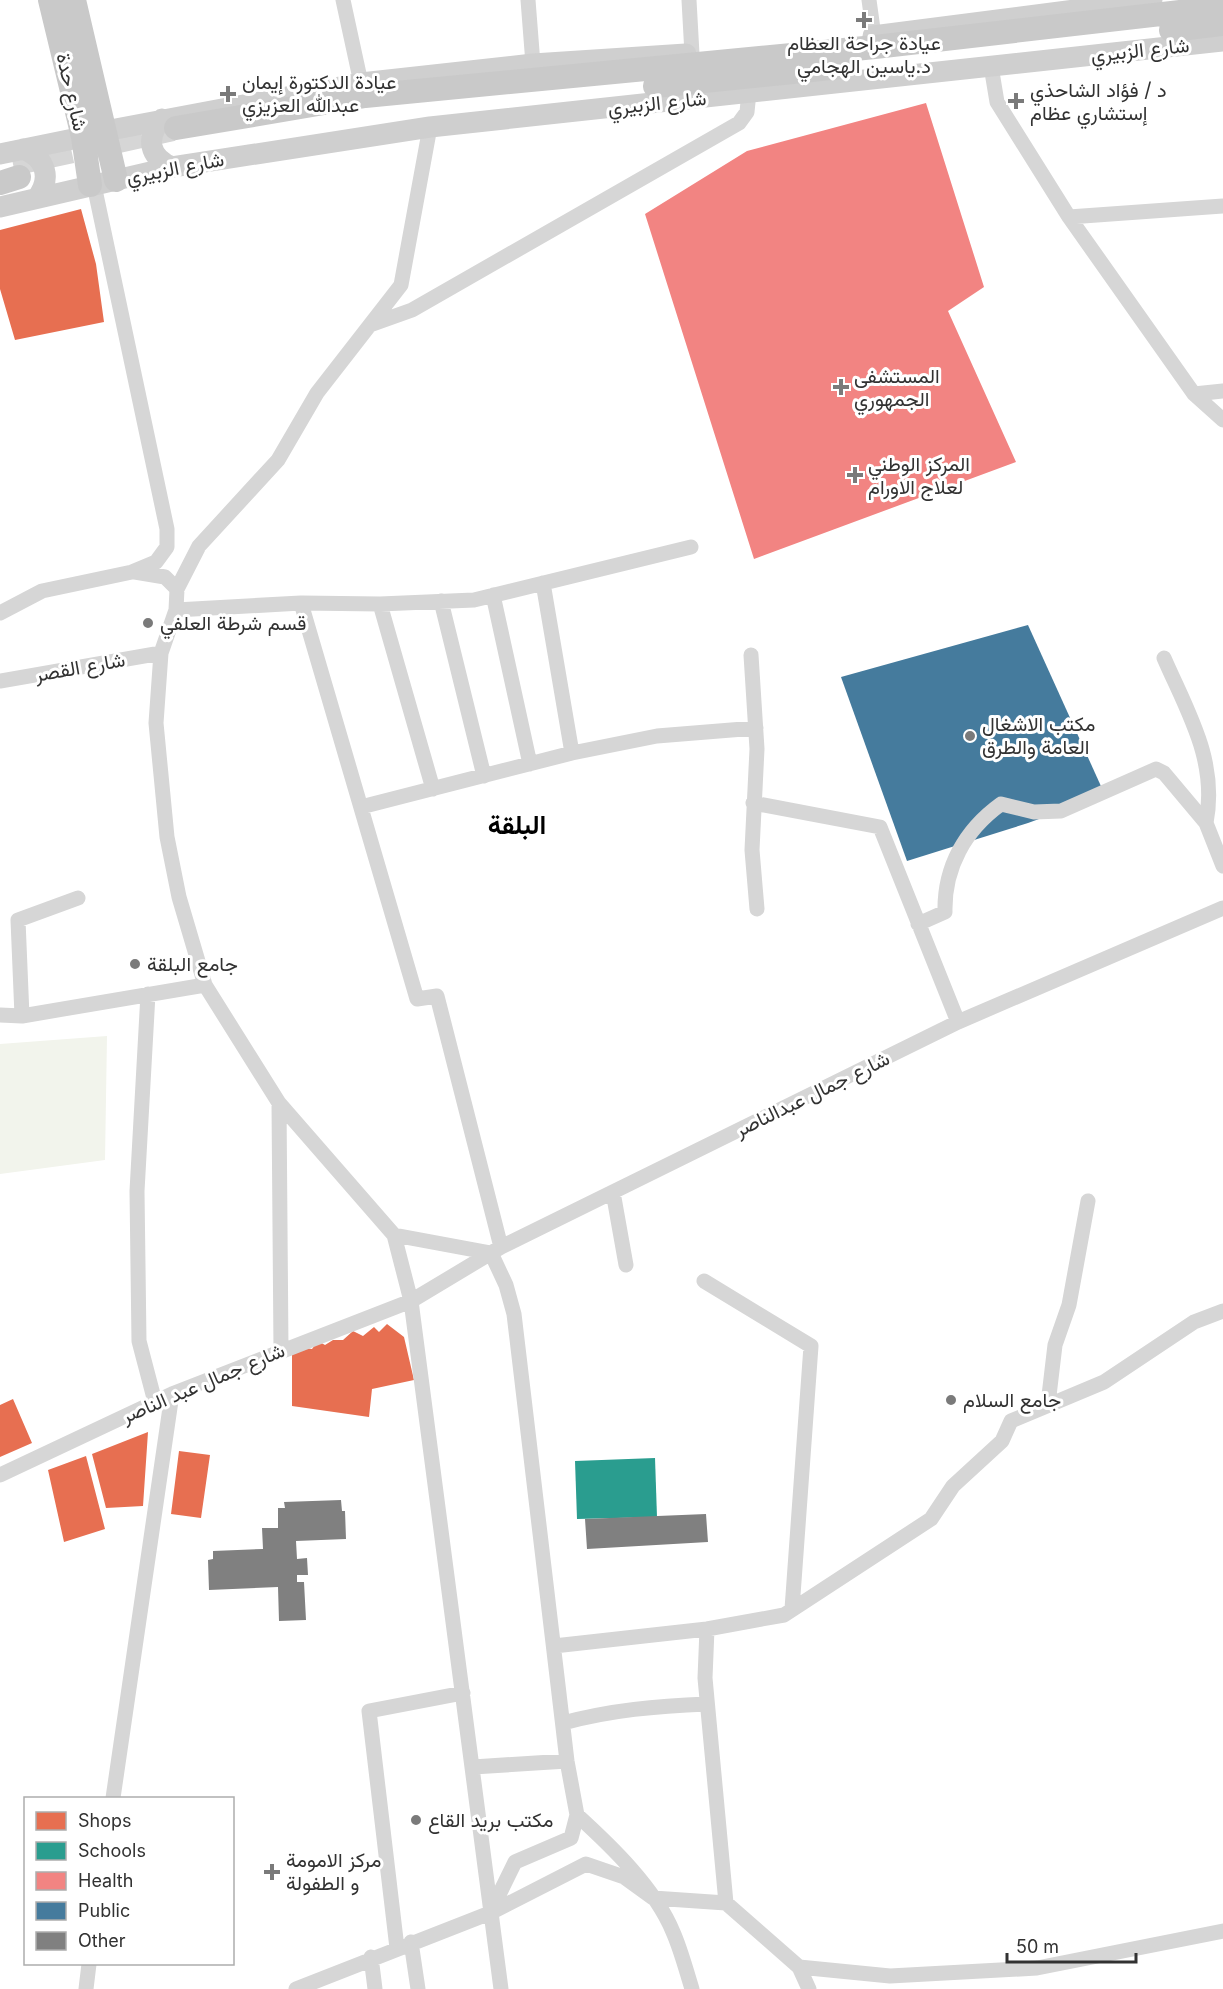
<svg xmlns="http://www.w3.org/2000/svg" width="1223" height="1989" font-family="Inter,Vazirmatn,sans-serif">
  <rect width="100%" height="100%" fill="#fff"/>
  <!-- green -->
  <path fill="#f2f4ec" d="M 107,1036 L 105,1160 L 0,1174 L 0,1044 Z"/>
  <!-- shops -->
  <path fill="#e76f51" d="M 81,209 L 96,264 L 104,322 L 15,340 L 0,289 L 0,230 Z
    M 387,1324 L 404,1337 L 414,1380 L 372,1389 L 369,1417 L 292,1406 L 292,1346 L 312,1349 L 318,1341 L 325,1345 L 333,1340 L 343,1340 L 353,1331 L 363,1336 L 374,1327 L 379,1332 Z
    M 13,1399 L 32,1443 L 0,1457 L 0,1405 Z
    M 148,1432 L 143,1506 L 106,1508 L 92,1454 Z
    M 179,1451 L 210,1455 L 201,1518 L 171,1514 Z
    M 86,1456 L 105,1529 L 64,1542 L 48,1470 Z"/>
  <!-- schools -->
  <path fill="#2a9d8f" d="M 655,1458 L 657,1517 L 577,1519 L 575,1461 Z"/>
  <!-- health -->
  <path fill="#f28482" d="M 926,103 L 984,287 L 948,311 L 1016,462 L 754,559 L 645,214 L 747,151 Z"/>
  <!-- public -->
  <path fill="#457b9d" d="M 1028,625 L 1105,795 L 1028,823 L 907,861 L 841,677 Z"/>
  <!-- building -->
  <path fill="#808080" d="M 341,1500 L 342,1511 L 345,1511 L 346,1539 L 296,1541 L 297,1559 L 307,1558 L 308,1575 L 297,1575 L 297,1582 L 304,1582 L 306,1620 L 279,1621 L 278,1587 L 209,1590 L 208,1560 L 213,1559 L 213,1551 L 263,1549 L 262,1528 L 278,1528 L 278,1508 L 285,1508 L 284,1502 Z
    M 706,1514 L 708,1542 L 587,1549 L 585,1519 Z"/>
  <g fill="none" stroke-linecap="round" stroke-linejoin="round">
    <!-- primary-tunnel -->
    <path stroke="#d6d6d6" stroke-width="24" stroke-dasharray="24 12" stroke-linecap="butt" d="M 13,164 L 173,129"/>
    <!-- street -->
    <path stroke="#d6d6d6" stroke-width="15" d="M 343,0 L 361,83
      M 528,0 L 533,64
      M 689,0 L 692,54
      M 869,0 L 874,36
      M 991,66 L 997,102 L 1069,217 L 1194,394 L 1223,420
      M 430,127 L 401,285 L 317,393 L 278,460 L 199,546 L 177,589 L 176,610 L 161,653 L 156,723 L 167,837 L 179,897 L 205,985 L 279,1103 L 394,1235 L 411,1301 L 501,1989
      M 1069,217 L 1223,206
      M 370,325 L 412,310 L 739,123 L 747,112 L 749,92
      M 1194,394 L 1223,391
      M 135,572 L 165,577 L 177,589
      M 543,583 L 572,753
      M 493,595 L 530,764
      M 441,601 L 484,776
      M 301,603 L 417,999 L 437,996 L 501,1247
      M 380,604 L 433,789
      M 176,610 L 301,603 L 380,604 L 474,600 L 691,547
      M 0,613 L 42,591 L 132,572 L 156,562 L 167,547 L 167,529 L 94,185
      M 751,655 L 757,749 L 752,850 L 757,909
      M 1164,658 C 1188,713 1218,761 1206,823
      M 0,681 L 161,653
      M 753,803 L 880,827 L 958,1022
      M 361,807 L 572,753 L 657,736 L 756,728
      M 918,924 L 945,912 C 944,867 965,830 1001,804 L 1034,812 L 1061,811 L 1156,769 L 1164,773 L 1206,823 L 1223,866
      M 148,994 L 137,1191 L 139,1341 L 155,1402
      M 0,1015 L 22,1016 L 205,985
      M 22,1016 L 18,920 L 78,898
      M 279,1103 L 281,1350
      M 613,1192 L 626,1265
      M 394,1235 L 491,1253
      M 704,1281 L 811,1346 L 792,1609
      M 1048,1404 L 1055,1345 L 1069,1305 L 1088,1201
      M 0,1475 L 172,1394 L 411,1301 L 501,1247 L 958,1022 L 1223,908
      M 707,1629 L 705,1678 L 726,1903
      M 554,1646 L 707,1629 L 784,1615 L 931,1519 L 953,1486 L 1002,1441 L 1011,1421 L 1104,1382 L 1194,1322 L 1223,1311
      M 563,1723 C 611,1710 657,1706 707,1704
      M 473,1767 L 567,1761
      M 113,1798 L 172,1394
      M 577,1815 C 611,1846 655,1888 673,1932 C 681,1950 686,1970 692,1989
      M 490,1913 L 515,1862 L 571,1838 L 577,1815 L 567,1761 L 514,1314 L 506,1285 L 491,1253
      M 411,1942 L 418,1989
      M 397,1948 L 369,1711 L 463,1693
      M 371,1957 L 375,1989
      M 799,1967 L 890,1976 L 1037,1968 L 1223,1931
      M 86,1989 L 89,1964
      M 296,1989 L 490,1913 L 586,1864 L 624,1877 L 653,1898 L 726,1903 L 799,1967 L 809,1989"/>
    <!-- secondary -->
    <path stroke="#cfcfcf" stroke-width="21" d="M 873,36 L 1152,0
      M 162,119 C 145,138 149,157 172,167
      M 94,144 L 105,131 L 361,83 L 533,64 L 686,54
      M 23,149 C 46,158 52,178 37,198
      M 0,154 L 83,137
      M 0,207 L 172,167 L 430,127 L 1223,41"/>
    <!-- primary -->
    <path stroke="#c9c9c9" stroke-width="24" d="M 50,0 L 83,137 L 90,185
      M 74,0 L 116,180
      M 1171,30 L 1223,24
      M 655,86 L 841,67
      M 176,128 L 365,96 L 875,47 L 1223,7
      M 0,183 L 19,177"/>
  </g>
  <!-- markers -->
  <g fill="#7a7a7a" stroke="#fff" stroke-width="2">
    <path d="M861 11h6v6h6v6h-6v6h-6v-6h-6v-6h6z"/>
    <path d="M225 85h6v6h6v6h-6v6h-6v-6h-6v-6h6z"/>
    <path d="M1013 92h6v6h6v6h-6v6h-6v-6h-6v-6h6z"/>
    <path d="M838 378h6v6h6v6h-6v6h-6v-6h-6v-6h6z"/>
    <path d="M852 466h6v6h6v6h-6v6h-6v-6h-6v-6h6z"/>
    <circle cx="148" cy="623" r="6"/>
    <circle cx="970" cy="736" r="6"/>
    <circle cx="135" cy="964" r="6"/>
    <circle cx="951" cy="1400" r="6"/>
    <circle cx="416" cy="1820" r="6"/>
    <path d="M269 1863h6v6h6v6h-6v6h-6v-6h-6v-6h6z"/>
  </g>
  <g text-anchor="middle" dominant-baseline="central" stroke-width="6" stroke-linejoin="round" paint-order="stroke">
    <!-- poi labels -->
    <g font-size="20" fill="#323232" stroke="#fff" text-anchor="start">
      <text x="864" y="43" text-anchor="middle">عيادة جراحة العظام<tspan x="864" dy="23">د.ياسين الهجامي</tspan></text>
      <text x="242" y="82">عيادة الدكتورة إيمان<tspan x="242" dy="23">عبدالله العزيزي</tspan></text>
      <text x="1030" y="90">د / فؤاد الشاحذي<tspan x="1030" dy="23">إستشاري عظام</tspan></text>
      <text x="854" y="376">المستشفى<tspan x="854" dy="23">الجمهوري</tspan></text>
      <text x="868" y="464">المركز الوطني<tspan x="868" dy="23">لعلاج الاورام</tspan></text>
      <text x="160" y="623">قسم شرطة العلفي</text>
      <text x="982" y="724">مكتب الاشغال<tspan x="982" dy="23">العامة والطرق</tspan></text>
      <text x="147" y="964">جامع البلقة</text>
      <text x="963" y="1400">جامع السلام</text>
      <text x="428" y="1820">مكتب بريد القاع</text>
      <text x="286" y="1860">مركز الامومة<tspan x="286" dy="23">و الطفولة</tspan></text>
    </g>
    <!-- street labels -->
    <g font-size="20" fill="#323232" stroke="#fff">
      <text transform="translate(1140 50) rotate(-6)">شارع الزبيري</text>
      <text transform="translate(72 92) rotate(77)">شارع حدة</text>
      <text transform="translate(657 103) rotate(-6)">شارع الزبيري</text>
      <text transform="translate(175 168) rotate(-11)">شارع الزبيري</text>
      <text transform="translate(80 667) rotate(-10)">شارع القصر</text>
      <text transform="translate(812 1094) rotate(-26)">شارع جمال عبدالناصر</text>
      <text transform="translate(203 1383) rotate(-23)">شارع جمال عبد الناصر</text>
    </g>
    <!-- district labels -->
    <g font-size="26" font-weight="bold" fill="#000" stroke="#fff">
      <text x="517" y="824">البلقة</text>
    </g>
  </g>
  <!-- legend -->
  <rect x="24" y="1797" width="210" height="168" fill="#ffffff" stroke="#adadad" stroke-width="1.5"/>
  <rect x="36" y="1812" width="30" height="18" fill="#e76f51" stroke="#adadad" stroke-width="1.5"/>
  <text x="78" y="1827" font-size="18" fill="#323232">Shops</text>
  <rect x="36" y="1842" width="30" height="18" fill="#2a9d8f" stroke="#adadad" stroke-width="1.5"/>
  <text x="78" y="1857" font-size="18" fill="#323232">Schools</text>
  <rect x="36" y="1872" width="30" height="18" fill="#f28482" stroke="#adadad" stroke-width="1.5"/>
  <text x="78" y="1887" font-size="18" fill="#323232">Health</text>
  <rect x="36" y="1902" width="30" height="18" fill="#457b9d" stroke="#adadad" stroke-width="1.5"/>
  <text x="78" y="1917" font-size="18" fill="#323232">Public</text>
  <rect x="36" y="1932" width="30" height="18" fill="#808080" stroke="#adadad" stroke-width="1.5"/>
  <text x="78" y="1947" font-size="18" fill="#323232">Other</text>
  <!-- scale -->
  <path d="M1007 1953v9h129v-9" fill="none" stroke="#323232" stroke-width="3"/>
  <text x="1016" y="1953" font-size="18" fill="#323232" stroke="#ffffff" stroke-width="4.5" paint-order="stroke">50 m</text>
</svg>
